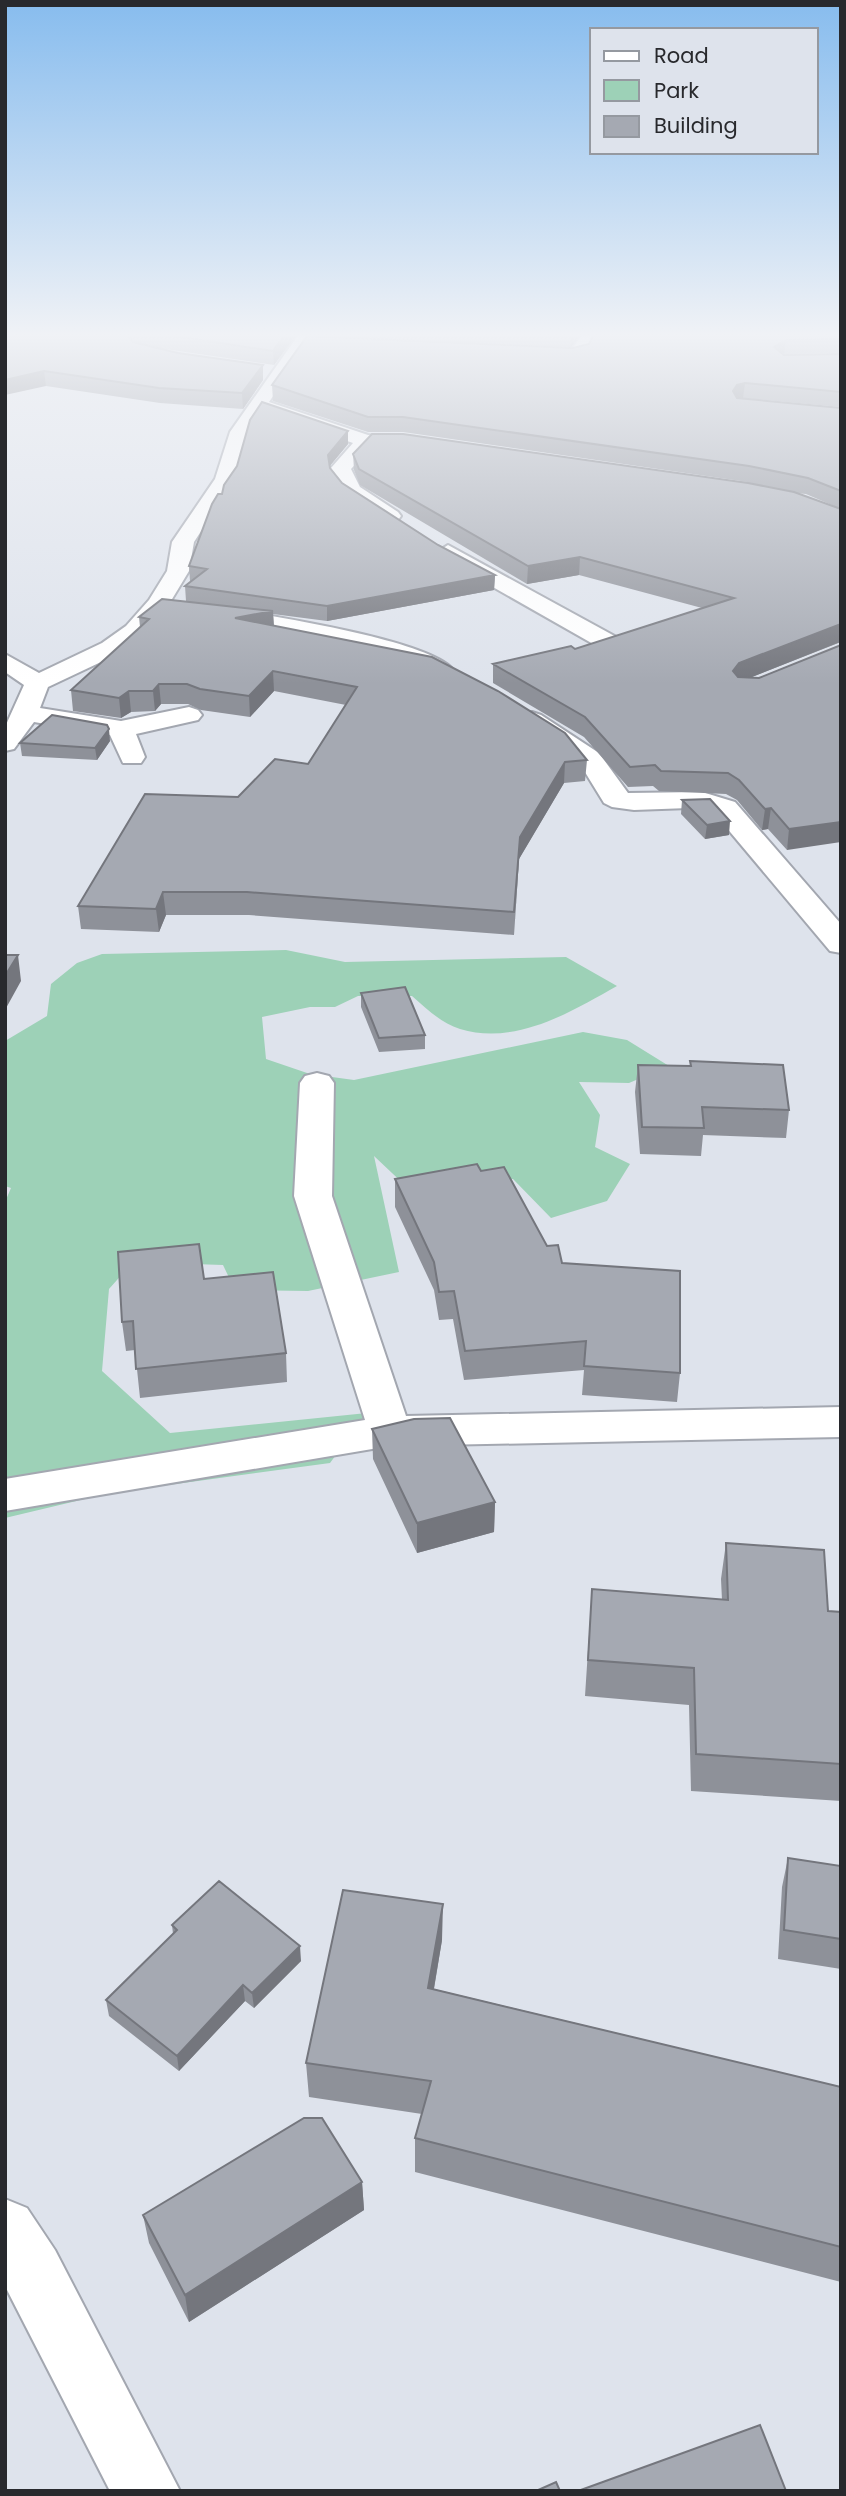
<svg xmlns="http://www.w3.org/2000/svg" width="846" height="2496" font-family="Poppins,sans-serif">
  <rect width="100%" height="100%" fill="#dee3ec"/>
  <!-- green -->
  <path fill="#9dd1b7" d="M 286,950 L 345,962 L 566,957 L 617,986 C 571,1012 515,1046 460,1029 C 441,1023 427,1009 412,996 L 358,996 L 335,1007 L 310,1007 L 262,1017 L 266,1059 L 310,1074 L 354,1080 L 583,1032 L 627,1040 L 669,1066 L 629,1083 L 579,1082 L 600,1115 L 595,1147 L 630,1164 L 607,1201 L 551,1218 L 513,1179 L 455,1176 L 410,1190 L 374,1156 L 399,1272 L 308,1291 L 235,1290 L 223,1265 L 133,1262 L 109,1289 L 102,1371 L 170,1433 L 367,1413 L 330,1463 L 110,1493 L 5,1518 L 5,1202 L 11,1188 L 5,1186 L 5,1041 L 47,1016 L 51,984 L 77,963 L 102,954 Z"/>
  <g fill="none" stroke-linecap="round" stroke-linejoin="round">
    <!-- minor casing -->
    <g stroke="#a3a7b0" stroke-width="4">
      <path id="minor" d="M 299,334 L 316,334 L 269,402 L 368,435 L 416,437 L 426,443 L 416,449 L 371,447 L 351,469 L 360,487 L 398,512 L 401,516 L 398,520 C 373,527 336,491 331,468 L 353,443 L 262,412 L 248,432 L 235,479 L 194,542 L 189,571 L 166,609 L 142,636 L 120,653 L 48,687 L 40,708 L 121,721 L 189,707 L 198,710 L 202,715 L 198,720 L 136,734 L 145,757 L 141,763 L 123,763 L 110,735 L 34,722 L 14,749 L 5,751 L 5,727 L 24,685 L 5,672 L 5,654 L 39,673 L 102,643 L 126,626 L 149,600 L 167,571 L 172,542 L 215,479 L 230,432 Z
        M 583,334 L 600,334 L 582,359 L 540,359 L 531,354 L 540,349 L 571,350 Z
        M 448,545 L 620,639 L 623,644 L 620,649 L 602,649 L 440,557 L 437,552 Z
        M 224,608 C 266,615 433,640 454,671 L 451,676 L 442,678 L 354,646 L 216,620 L 212,615 L 216,610 Z
        M 532,712 L 541,715 L 599,753 L 628,793 L 702,792 L 735,802 L 841,924 L 841,953 L 830,951 L 715,814 L 689,808 L 634,810 L 612,807 L 604,803 L 580,764 L 523,725 L 519,720 L 523,715 Z
        M 317,1073 L 329,1076 L 334,1083 L 332,1196 L 406,1416 L 841,1407 L 841,1437 L 390,1446 L 5,1511 L 5,1479 L 365,1420 L 294,1196 L 300,1083 L 305,1076 Z
        M 5,2199 L 27,2208 L 55,2250 L 180,2491 L 110,2491 L 5,2286 Z"/>
    </g>
    <!-- minor -->
    <use href="#minor" fill="#fff" fill-rule="evenodd"/>
  </g>
  <!-- wall -->
  <path fill="#8e9199" d="M 5,334 L 297,334 L 274,365 L 158,348 L 263,380 L 243,409 L 160,403 L 46,386 Z
    M 317,334 L 581,334 L 571,347 L 318,337 Z
    M 841,334 L 841,353 L 784,354 L 841,354 L 841,407 L 743,398 L 841,408 L 841,509 L 806,494 L 796,493 L 841,509 L 841,642 L 749,678 L 759,678 L 841,645 L 787,850 L 768,829 L 762,830 L 737,800 L 726,794 L 659,791 L 653,786 L 628,787 L 584,737 L 493,683 L 493,664 L 575,649 L 702,608 L 579,575 L 527,584 L 360,485 L 354,470 L 353,454 L 748,482 L 403,432 L 368,432 L 273,401 L 272,385 L 573,348 L 589,344 Z
    M 348,431 L 348,444 L 329,467 L 342,483 L 438,545 L 495,575 L 494,590 L 327,621 L 273,614 L 274,626 L 587,760 L 585,781 L 564,783 L 519,859 L 514,935 L 249,915 L 166,915 L 159,932 L 81,929 L 78,906 L 238,797 L 308,764 L 346,705 L 274,691 L 250,717 L 201,710 L 188,704 L 161,704 L 155,711 L 131,712 L 121,718 L 73,711 L 71,690 L 140,627 L 139,617 L 186,601 L 185,586 L 191,581 L 190,581 L 189,566 L 222,494 Z
    M 110,741 L 97,760 L 22,756 L 20,743 Z
    M 682,800 L 729,835 L 705,839 L 681,814 Z
    M 361,993 L 425,1035 L 425,1049 L 379,1052 L 361,1007 Z
    M 690,1061 L 789,1110 L 786,1138 L 703,1135 L 701,1156 L 640,1154 L 635,1092 L 638,1065 L 690,1066 Z
    M 481,1171 L 562,1263 L 680,1373 L 677,1402 L 582,1395 L 584,1370 L 464,1380 L 453,1319 L 439,1320 L 434,1290 L 395,1207 L 395,1179 Z
    M 204,1279 L 286,1353 L 287,1382 L 140,1398 L 135,1350 L 126,1351 L 122,1322 Z
    M 372,1429 L 495,1502 L 494,1532 L 417,1553 L 373,1459 Z
    M 726,1543 L 828,1611 L 841,1612 L 841,1801 L 691,1791 L 689,1705 L 585,1696 L 592,1589 L 722,1600 L 721,1579 Z
    M 788,1858 L 841,1866 L 841,1969 L 778,1959 L 782,1887 Z
    M 172,1925 L 301,1961 L 254,2008 L 245,2001 L 179,2071 L 109,2016 L 106,2000 L 173,1934 Z
    M 442,1940 L 434,1989 L 841,2087 L 841,2282 L 415,2172 L 415,2138 L 422,2114 L 309,2097 L 306,2063 Z
    M 362,2182 L 364,2210 L 189,2322 L 149,2243 L 143,2215 Z"/>
  <!-- shaded-wall -->
  <path fill="#74767d" d="M 285,334 L 297,334 L 274,365 L 273,351 Z
    M 571,334 L 581,334 L 571,347 Z
    M 786,340 L 784,354 L 774,347 Z
    M 263,365 L 263,380 L 243,409 L 242,393 Z
    M 44,371 L 46,386 L 5,395 L 5,380 Z
    M 745,383 L 743,398 L 735,400 L 733,391 L 737,385 Z
    M 348,431 L 348,444 L 328,468 L 328,455 Z
    M 580,557 L 579,575 L 527,584 L 528,566 Z
    M 495,575 L 494,590 L 327,621 L 327,606 Z
    M 273,611 L 274,631 L 235,618 Z
    M 841,624 L 840,642 L 737,683 L 733,671 L 739,663 Z
    M 273,671 L 274,691 L 250,717 L 249,696 Z
    M 159,684 L 161,704 L 155,711 L 153,691 Z
    M 129,691 L 131,712 L 121,718 L 119,698 Z
    M 109,729 L 110,741 L 97,760 L 95,748 Z
    M 565,762 L 564,783 L 519,859 L 514,935 L 520,837 Z
    M 771,808 L 768,829 L 762,830 L 765,809 Z
    M 730,821 L 729,835 L 705,839 L 707,825 Z
    M 841,822 L 841,842 L 787,850 L 789,829 Z
    M 163,892 L 166,915 L 159,932 L 156,909 Z
    M 18,955 L 21,981 L 5,1010 L 5,976 Z
    M 495,1502 L 494,1532 L 417,1553 L 417,1523 Z
    M 443,1904 L 442,1940 L 428,2023 L 428,1988 Z
    M 300,1946 L 301,1961 L 254,2008 L 252,1993 Z
    M 243,1985 L 245,2001 L 179,2071 L 177,2056 Z
    M 362,2182 L 364,2210 L 189,2322 L 185,2295 Z"/>
  <!-- building -->
  <path fill="#a5a9b2" stroke="#74767d" stroke-width="2" d="M 5,334 L 129,334 L 128,336 L 133,342 L 178,353 L 263,365 L 242,393 L 159,388 L 44,371 L 5,380 Z
    M 162,334 L 285,334 L 273,351 Z
    M 594,334 L 841,334 L 841,339 L 786,340 L 774,347 L 784,355 L 841,354 L 841,392 L 745,383 L 737,385 L 733,391 L 737,398 L 841,408 L 841,491 L 808,478 L 749,466 L 403,417 L 368,417 L 272,385 L 307,336 L 573,348 L 589,344 Z
    M 262,402 L 348,431 L 328,455 L 330,468 L 342,483 L 438,545 L 495,575 L 327,606 L 185,586 L 207,569 L 189,566 L 212,504 L 218,494 L 222,494 L 224,485 L 237,466 L 250,420 Z
    M 372,434 L 403,434 L 748,483 L 794,492 L 841,509 L 841,624 L 739,663 L 733,671 L 738,677 L 759,678 L 841,645 L 841,822 L 789,829 L 771,808 L 765,809 L 739,780 L 728,773 L 661,771 L 655,765 L 630,767 L 585,717 L 493,664 L 571,646 L 575,649 L 734,598 L 580,557 L 528,566 L 359,469 L 353,454 Z
    M 162,599 L 273,611 L 235,618 L 432,657 L 498,691 L 565,733 L 587,760 L 565,762 L 520,837 L 514,912 L 247,892 L 163,892 L 156,909 L 78,906 L 145,794 L 238,797 L 275,759 L 308,764 L 357,687 L 273,671 L 249,696 L 200,689 L 187,684 L 159,684 L 153,691 L 129,691 L 119,698 L 71,690 L 149,619 L 139,617 Z
    M 52,715 L 107,725 L 109,729 L 95,748 L 20,743 Z
    M 710,799 L 730,821 L 707,825 L 682,800 Z
    M 5,955 L 18,955 L 5,976 Z
    M 405,987 L 425,1035 L 379,1038 L 361,993 Z
    M 690,1061 L 783,1065 L 789,1110 L 702,1107 L 704,1128 L 642,1127 L 638,1065 L 691,1066 Z
    M 477,1164 L 481,1171 L 504,1167 L 547,1246 L 558,1245 L 562,1263 L 680,1271 L 680,1373 L 584,1366 L 586,1341 L 465,1351 L 454,1291 L 439,1292 L 434,1262 L 395,1179 Z
    M 199,1244 L 204,1279 L 273,1272 L 286,1353 L 136,1369 L 133,1321 L 122,1322 L 118,1252 Z
    M 450,1418 L 495,1502 L 417,1523 L 372,1429 L 414,1419 Z
    M 726,1543 L 824,1550 L 828,1611 L 841,1612 L 841,1764 L 696,1754 L 694,1668 L 588,1660 L 592,1589 L 728,1600 Z
    M 788,1858 L 841,1866 L 841,1939 L 784,1930 Z
    M 219,1881 L 300,1946 L 252,1993 L 243,1985 L 177,2056 L 106,2000 L 177,1930 L 172,1925 Z
    M 343,1890 L 443,1904 L 428,1988 L 841,2087 L 841,2247 L 415,2138 L 431,2081 L 306,2063 Z
    M 304,2118 L 322,2118 L 362,2182 L 185,2295 L 143,2215 Z
    M 760,2425 L 786,2491 L 578,2491 Z
    M 556,2482 L 560,2491 L 536,2491 Z"/>
  <!-- sky -->
  <linearGradient id="sky" x2="0" y2="1"><stop stop-color="#87bcee"/><stop offset="0.49" stop-color="#f0f2f6"/><stop offset="1" stop-color="#f0f2f6" stop-opacity="0"/></linearGradient>
  <rect width="846" height="684" fill="url(#sky)"/>
  <!-- border -->
  <rect width="846" height="2496" fill="none" stroke="#28292d" stroke-width="14"/>
  <!-- legend -->
  <rect x="590" y="28" width="228" height="126" fill="#dee3ec" stroke="#9599a0" stroke-width="2"/>
  <rect x="604" y="51" width="35" height="10" fill="#ffffff" stroke="#9599a0" stroke-width="2"/>
  <text x="654" y="63" font-size="21" fill="#28292d">Road</text>
  <rect x="604" y="80" width="35" height="21" fill="#9dd1b7" stroke="#9599a0" stroke-width="2"/>
  <text x="654" y="98" font-size="21" fill="#28292d">Park</text>
  <rect x="604" y="116" width="35" height="21" fill="#a5a9b2" stroke="#9599a0" stroke-width="2"/>
  <text x="654" y="133" font-size="21" fill="#28292d">Building</text>
</svg>
